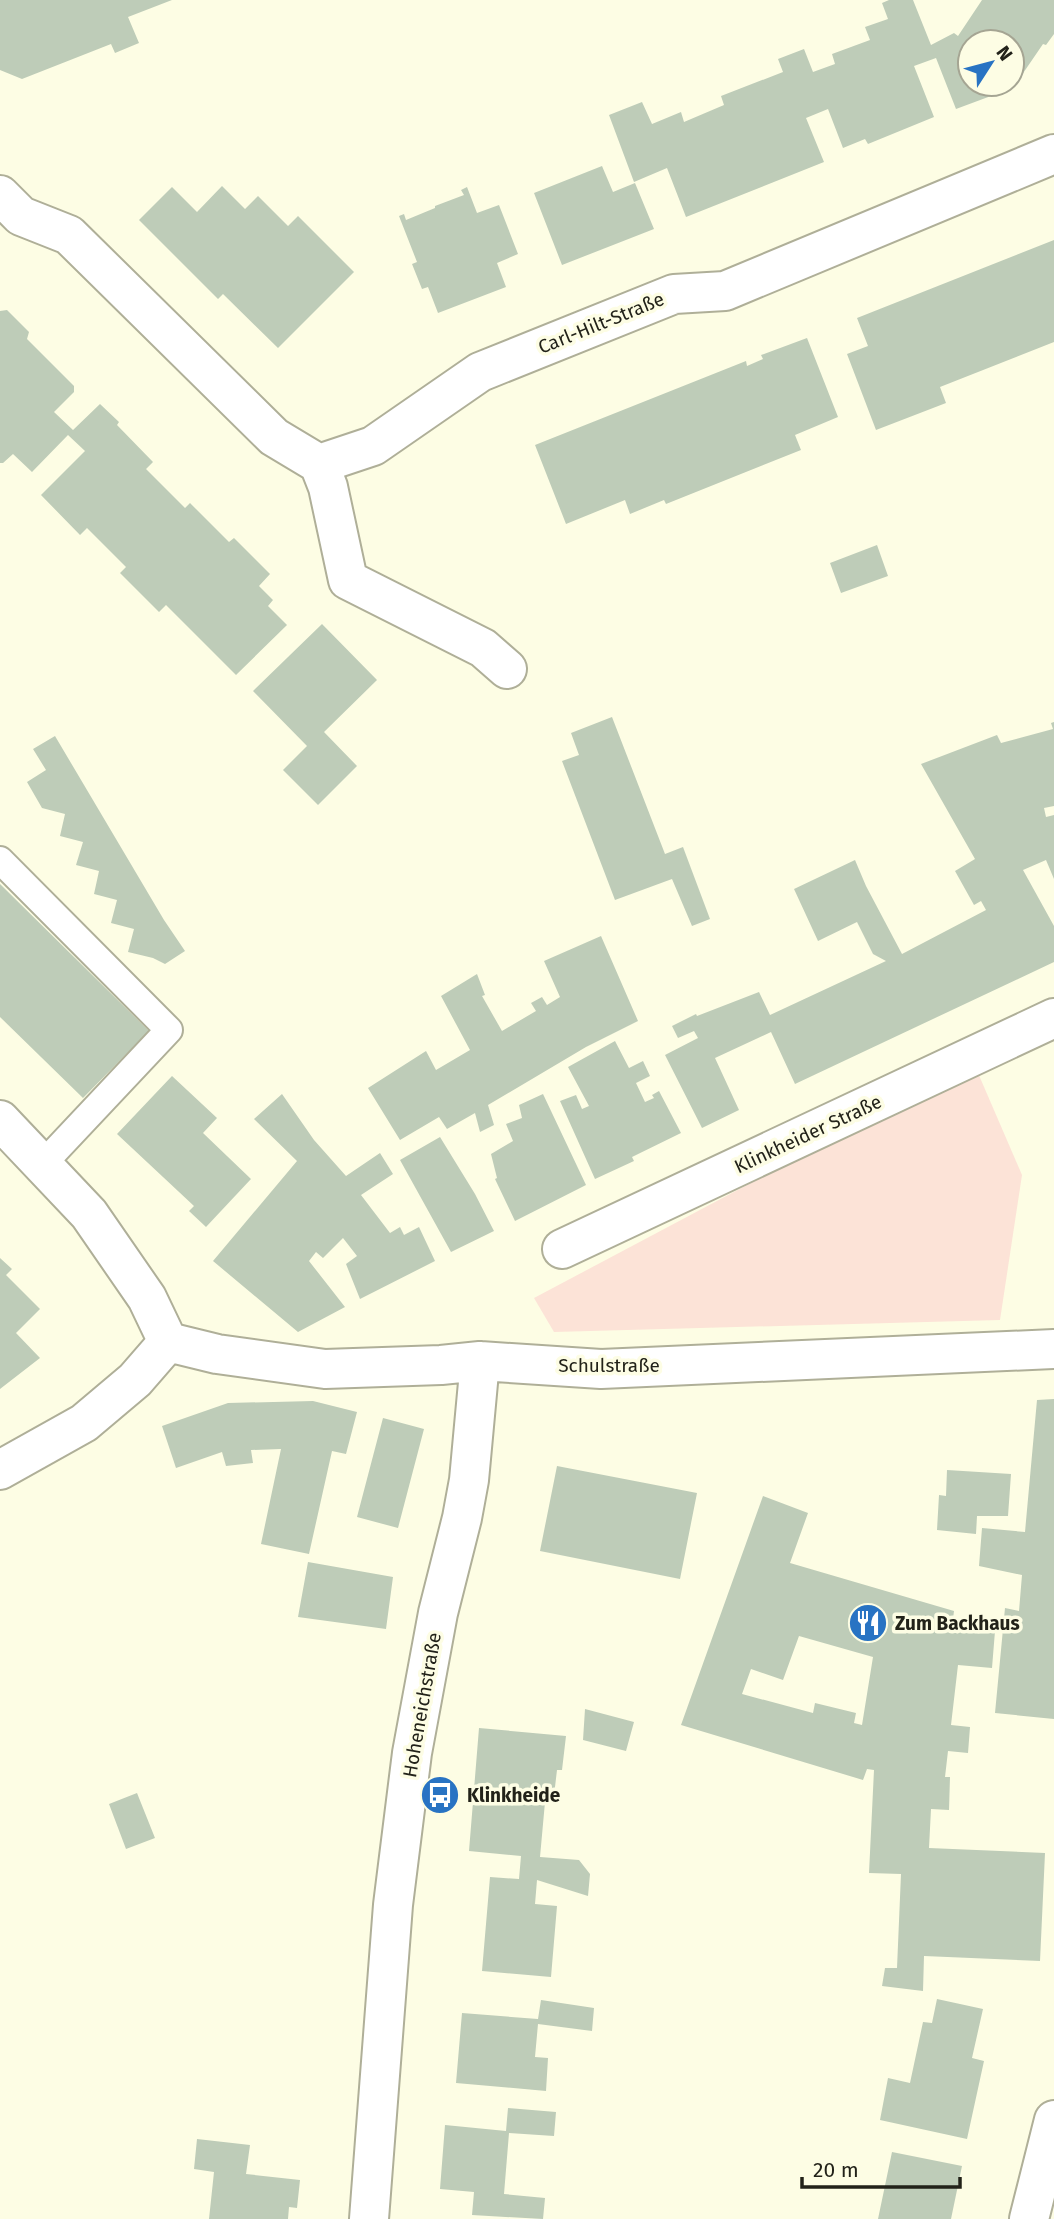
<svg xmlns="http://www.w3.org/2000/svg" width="1054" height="2219" font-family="'Fira Sans',sans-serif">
  <rect width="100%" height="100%" fill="#fdfde4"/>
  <!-- green -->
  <path fill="#fce3d7" d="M 978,1073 L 1022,1175 L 1000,1320 L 554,1332 L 534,1298 L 866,1122 Z"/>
  <!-- building -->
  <path fill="#beccb8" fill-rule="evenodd" d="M 0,0 L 172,0 L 128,17 L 139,43 L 115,53 L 111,44 L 22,79 L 0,70 Z
    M 889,0 L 913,0 L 931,45 L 954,33 L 958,36 L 982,0 L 1054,0 L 1054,34 L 1046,45 L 1043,44 L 1013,88 L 1008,84 L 1012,84 L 1012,42 L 970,42 L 970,84 L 1005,84 L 999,93 L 956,109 L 936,58 L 914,66 L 934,117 L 868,144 L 865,139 L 843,148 L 828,109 L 806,118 L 824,162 L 686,217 L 667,168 L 634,182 L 609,115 L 642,102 L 652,124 L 681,112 L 684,122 L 724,105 L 721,96 L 783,72 L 778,59 L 804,49 L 813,72 L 835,64 L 832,54 L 870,40 L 865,27 L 888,19 L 882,3 Z
    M 602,166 L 613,192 L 635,183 L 654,229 L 562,265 L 534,193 Z
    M 222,186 L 245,209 L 258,196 L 288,226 L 298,216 L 354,272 L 278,348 L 223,294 L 218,299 L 139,220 L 172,187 L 197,212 Z
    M 467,187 L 477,213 L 499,205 L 518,254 L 497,263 L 506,287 L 438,313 L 428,287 L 422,289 L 412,264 L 417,262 L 399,216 L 404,214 L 406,220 L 435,208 L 435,206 L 464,195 L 461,190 Z
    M 1054,240 L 1054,342 L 940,387 L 946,403 L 876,430 L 847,354 L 868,346 L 857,318 Z
    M 7,310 L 29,332 L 27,339 L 74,386 L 74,392 L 54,412 L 73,430 L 100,404 L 119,422 L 117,425 L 153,462 L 146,469 L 185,508 L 190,503 L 229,542 L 234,538 L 270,574 L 259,586 L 273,600 L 268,606 L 287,625 L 236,675 L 166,605 L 159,612 L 120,573 L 126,567 L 87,528 L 80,535 L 41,495 L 85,451 L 68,435 L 32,472 L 13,454 L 3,463 L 0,463 L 0,311 Z
    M 807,338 L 838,417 L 795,435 L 801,450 L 666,504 L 664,500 L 630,514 L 625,500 L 566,524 L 535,445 L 746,361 L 747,366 L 763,359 L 761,355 Z
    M 877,545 L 888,576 L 841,593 L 830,563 Z
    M 322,624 L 377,680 L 324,732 L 357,766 L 318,805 L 283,770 L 307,746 L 253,691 Z
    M 612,717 L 665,854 L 683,847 L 710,919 L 692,926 L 672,879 L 615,900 L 562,761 L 579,755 L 571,733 Z
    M 1054,722 L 1054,806 L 1044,808 L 1046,817 L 1054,815 L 1054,879 L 1046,860 L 1023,870 L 1054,926 L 1054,962 L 795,1084 L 771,1032 L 715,1058 L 739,1110 L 702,1128 L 665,1055 L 698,1038 L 694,1031 L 678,1038 L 672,1026 L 696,1014 L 697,1016 L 759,992 L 770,1015 L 886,961 L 873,954 L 857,922 L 818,941 L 794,889 L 855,860 L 866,886 L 902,954 L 986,910 L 981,901 L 974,905 L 955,871 L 975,859 L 921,764 L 997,735 L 1001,743 L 1053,729 L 1051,723 Z
    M 55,736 L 164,920 L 185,951 L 165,964 L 153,958 L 128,952 L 134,929 L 111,923 L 117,900 L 94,894 L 99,871 L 76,865 L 83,842 L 60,836 L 65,814 L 42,808 L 27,782 L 46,770 L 33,749 Z
    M 0,884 L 149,1031 L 83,1098 L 0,1017 Z
    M 601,936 L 638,1021 L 586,1047 L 488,1105 L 494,1125 L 480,1132 L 475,1113 L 447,1129 L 439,1117 L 400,1140 L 368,1088 L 426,1051 L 436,1070 L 470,1050 L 441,996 L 477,974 L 485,995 L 482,996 L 502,1031 L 536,1011 L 531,1003 L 542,997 L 547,1005 L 560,997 L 544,961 Z
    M 615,1041 L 629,1068 L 643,1061 L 650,1076 L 636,1083 L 645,1102 L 654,1098 L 652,1095 L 659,1091 L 681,1133 L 632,1157 L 634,1161 L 595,1179 L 560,1101 L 576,1095 L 582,1109 L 589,1106 L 568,1067 Z
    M 172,1076 L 217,1118 L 203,1133 L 251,1179 L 206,1227 L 189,1211 L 194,1206 L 117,1134 Z
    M 282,1094 L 314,1140 L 346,1176 L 380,1153 L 393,1174 L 361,1195 L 390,1233 L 400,1227 L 404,1235 L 419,1227 L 435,1261 L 360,1299 L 346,1264 L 357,1256 L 343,1238 L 323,1258 L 316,1252 L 309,1261 L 345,1307 L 298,1332 L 213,1261 L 297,1161 L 254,1119 Z
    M 543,1094 L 586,1185 L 515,1221 L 495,1179 L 497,1178 L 491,1154 L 513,1141 L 506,1124 L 522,1118 L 519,1105 Z
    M 440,1137 L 475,1194 L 494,1231 L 451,1252 L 400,1160 Z
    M 0,1258 L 12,1269 L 6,1275 L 40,1309 L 16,1333 L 40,1358 L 0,1389 Z
    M 1054,1399 L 1054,1719 L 995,1713 L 1005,1608 L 1019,1611 L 1022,1575 L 979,1566 L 982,1528 L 1025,1532 L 1037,1400 Z
    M 313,1401 L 357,1412 L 346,1454 L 332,1451 L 309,1554 L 261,1544 L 281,1449 L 251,1450 L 253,1463 L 226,1466 L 222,1452 L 176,1468 L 162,1426 L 228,1403 Z
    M 383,1418 L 424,1429 L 398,1528 L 357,1517 Z
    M 557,1466 L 697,1493 L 680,1579 L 540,1551 Z
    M 947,1470 L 1011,1474 L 1008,1516 L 977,1516 L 976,1534 L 937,1530 L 939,1495 L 946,1496 Z
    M 763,1496 L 808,1513 L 790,1563 L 954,1611 L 952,1627 L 995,1631 L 992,1668 L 958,1665 L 951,1725 L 970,1727 L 968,1753 L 948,1751 L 945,1777 L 950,1777 L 949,1810 L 931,1809 L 929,1848 L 1045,1853 L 1040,1961 L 924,1956 L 923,1991 L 882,1986 L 885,1968 L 897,1968 L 901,1874 L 869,1873 L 874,1770 L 867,1769 L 863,1780 L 681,1725 ZM 799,1636 L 873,1657 L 862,1725 L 854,1723 L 856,1713 L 815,1703 L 813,1713 L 742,1694 L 751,1669 L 783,1680 Z
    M 308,1562 L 393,1577 L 386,1629 L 298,1617 Z
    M 585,1709 L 634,1722 L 626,1751 L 583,1740 Z
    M 479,1728 L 566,1736 L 562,1770 L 557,1770 L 553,1804 L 545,1802 L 540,1857 L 579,1860 L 590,1874 L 588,1896 L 537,1880 L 535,1904 L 557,1906 L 551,1977 L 482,1971 L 490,1877 L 519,1879 L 521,1856 L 469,1851 Z
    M 137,1793 L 155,1838 L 126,1849 L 109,1804 Z
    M 937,1999 L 983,2009 L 972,2058 L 984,2061 L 967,2139 L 880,2120 L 888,2078 L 910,2083 L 923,2022 L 932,2023 Z
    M 541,2000 L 594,2008 L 592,2031 L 538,2024 L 535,2057 L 548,2058 L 546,2091 L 456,2083 L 462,2013 L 538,2019 Z
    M 508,2108 L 556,2112 L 554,2136 L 509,2133 L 504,2194 L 545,2198 L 543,2219 L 472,2215 L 474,2192 L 440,2189 L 445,2125 L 506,2131 Z
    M 197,2139 L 250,2145 L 246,2174 L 300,2180 L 297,2208 L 289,2207 L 288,2219 L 209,2219 L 214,2172 L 194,2169 Z
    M 892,2152 L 962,2166 L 951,2219 L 878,2219 Z"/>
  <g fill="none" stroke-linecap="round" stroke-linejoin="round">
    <!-- lane casing -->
    <g stroke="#afaf98" stroke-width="30">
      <path id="lane" d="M 0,860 L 169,1030 L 42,1165"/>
    </g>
    <!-- street casing -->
    <g stroke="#afaf98" stroke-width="42">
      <path id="street" d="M 0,195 L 21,216 L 69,235 L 274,437 L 319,464 L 373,446 L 480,372 L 674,294 L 725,291 L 1054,154
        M 319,464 L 328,487 L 348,580 L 483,648 L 507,669
        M 0,1120 L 89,1214 L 147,1298 L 168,1342
        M 562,1249 L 1054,1018
        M 168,1342 L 217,1354 L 325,1369 L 441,1365 L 480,1361 L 601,1369 L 1054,1349
        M 0,1470 L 84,1423 L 135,1380 L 168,1342
        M 369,2219 L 393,1905 L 412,1753 L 438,1613 L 462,1518 L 469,1480 L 480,1361
        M 1029,2219 L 1054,2120"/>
    </g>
    <!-- lane -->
    <use href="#lane" stroke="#fff" stroke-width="26"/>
    <!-- street -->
    <use href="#street" stroke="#fff" stroke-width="38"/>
  </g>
  <!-- icons -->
  <defs>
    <g id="restaurant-disc" transform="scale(2.0125)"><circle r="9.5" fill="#2873c3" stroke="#fdfde4"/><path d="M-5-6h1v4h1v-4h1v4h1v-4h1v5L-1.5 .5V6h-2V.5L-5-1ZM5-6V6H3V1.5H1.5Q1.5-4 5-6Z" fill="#fff"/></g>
    <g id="bus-disc" transform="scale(2.0125)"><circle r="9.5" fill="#2873c3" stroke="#fdfde4"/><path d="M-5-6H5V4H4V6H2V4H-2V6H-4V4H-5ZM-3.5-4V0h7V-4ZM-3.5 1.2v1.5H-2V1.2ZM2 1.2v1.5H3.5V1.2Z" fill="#fff"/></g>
  </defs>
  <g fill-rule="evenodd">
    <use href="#restaurant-disc" x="868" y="1623"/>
    <use href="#bus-disc" x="440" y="1795"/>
  </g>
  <g text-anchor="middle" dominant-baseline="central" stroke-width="7" stroke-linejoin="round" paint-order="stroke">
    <!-- street labels -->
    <g font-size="19" fill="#222219" stroke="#fdfde4">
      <text transform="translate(601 323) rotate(-22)">Carl-Hilt-Straße</text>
      <text transform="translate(808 1134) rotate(-25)">Klinkheider Straße</text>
      <text x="609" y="1365">Schulstraße</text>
      <text transform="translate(422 1705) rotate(-80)">Hoheneichstraße</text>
    </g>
    <!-- poi labels -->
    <g font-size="19" font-weight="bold" fill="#222219" stroke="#fdfde4" text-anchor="start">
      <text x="895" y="1623">Zum Backhaus</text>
      <text x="467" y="1795">Klinkheide</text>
    </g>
  </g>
  <!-- north arrow -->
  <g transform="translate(991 63) rotate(54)"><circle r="33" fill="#fdfde4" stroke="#a5a593" stroke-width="2"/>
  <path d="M0-5L12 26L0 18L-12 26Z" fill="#2873c3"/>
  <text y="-10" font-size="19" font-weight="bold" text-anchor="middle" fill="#222219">N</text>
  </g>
  <!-- scale -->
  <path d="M802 2177v10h158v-10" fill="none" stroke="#222219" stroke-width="3.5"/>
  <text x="813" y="2177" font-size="21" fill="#222219" stroke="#fdfde4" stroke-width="5" paint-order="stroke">20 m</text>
</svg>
